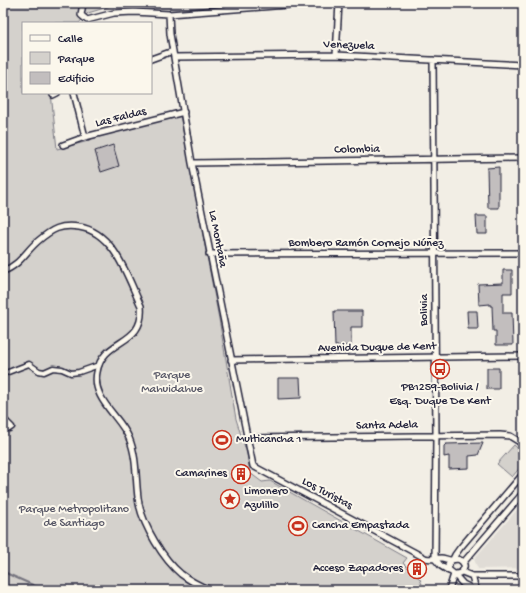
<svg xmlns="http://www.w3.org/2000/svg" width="526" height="593" font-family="'Gochi Hand',sans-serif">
  <rect width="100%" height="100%" fill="#f2eee5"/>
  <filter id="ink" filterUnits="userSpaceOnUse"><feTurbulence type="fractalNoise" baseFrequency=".025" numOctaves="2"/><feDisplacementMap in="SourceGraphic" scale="8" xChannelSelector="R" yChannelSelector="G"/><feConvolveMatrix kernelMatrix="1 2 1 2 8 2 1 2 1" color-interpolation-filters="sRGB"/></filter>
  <g filter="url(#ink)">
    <!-- built -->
    <path fill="#e0dcd6" d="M 523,503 L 523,568 L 478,569 L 474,559 Z"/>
    <!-- green -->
    <path fill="#d4d1cc" stroke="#7b7a84" d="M 3,3 L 235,3 L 229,5 L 165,11 L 111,6 L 88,13 L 79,23 L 23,23 L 23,93 L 51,93 L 57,149 L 85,142 L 100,135 L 180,115 L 219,319 L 236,419 L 247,454 L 250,473 L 262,482 L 270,481 L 407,558 L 403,563 L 420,579 L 424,590 L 3,590 Z
      M 514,445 L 523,453 L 523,464 L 512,477 L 497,464 Z"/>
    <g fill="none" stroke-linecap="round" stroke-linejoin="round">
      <!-- stream -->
      <path stroke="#76747f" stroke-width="2" d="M 3,570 L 8,574 L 44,590"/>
      <!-- canal -->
      <path stroke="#aeabad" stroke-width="6" d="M 3,586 L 9,590"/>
    </g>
    <!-- building -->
    <path fill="#c2bebe" stroke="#22223b" d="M 113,145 L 119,166 L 101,172 L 95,151 Z
      M 499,167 L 499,208 L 488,208 L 487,168 Z
      M 476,216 L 487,216 L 487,234 L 477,234 Z
      M 503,270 L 512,270 L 512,293 L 503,293 L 503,313 L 512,313 L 513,345 L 496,345 L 496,331 L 493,331 L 492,306 L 490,306 L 490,304 L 479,305 L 478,284 L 503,283 Z
      M 334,311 L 362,311 L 362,327 L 351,327 L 351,346 L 335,346 Z
      M 467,311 L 477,311 L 478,329 L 468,329 Z
      M 487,368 L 499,368 L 499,389 L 487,389 Z
      M 278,378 L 300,378 L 301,398 L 278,399 Z
      M 483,443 L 478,455 L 469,456 L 469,468 L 449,469 L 449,456 L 444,457 L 444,446 L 446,444 Z
      M 245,469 L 246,478 L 237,480 L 236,471 Z"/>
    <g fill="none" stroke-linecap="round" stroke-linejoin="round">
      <!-- pedestrian casing -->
      <g stroke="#22223b" stroke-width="7">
        <path id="pedestrian" d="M 3,374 L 29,364 L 39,371 L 44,372 L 53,368 L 62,369 L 71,373 L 79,372 L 99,365
          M 3,418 L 12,427 L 9,429 L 3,426"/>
      </g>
      <!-- minor casing -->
      <g stroke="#22223b" stroke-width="8">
        <path id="minor" d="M 83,3 L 81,15 L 87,20 L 114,13 L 134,12 L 169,14 L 287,5 L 292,3
          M 169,14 L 170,34 L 192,163 L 253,466 L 425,558 C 431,560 435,558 441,558 C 444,558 448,560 451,560 C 454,560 457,558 460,560 C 469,565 462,575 454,574 L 449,570 L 448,564 L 452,560
          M 336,55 L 339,3
          M 174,57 L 336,55 L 523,65
          M 151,59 L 173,51
          M 433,60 L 436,435 L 435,559
          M 74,93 L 85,137
          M 53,95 L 57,93
          M 63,145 L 85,137 L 184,112
          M 192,163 L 523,158
          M 209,254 L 523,253
          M 3,271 C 19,266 26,251 38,241 C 52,229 61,224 79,227 C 115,232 128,279 141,306 C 145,347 103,337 97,372 C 91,399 120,416 129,438 C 138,459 135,483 139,504 C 144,527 163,559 181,574 C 190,581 200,586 210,590
          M 231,360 L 523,356
          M 248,438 L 500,435 L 510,436 L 523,444
          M 435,559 L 441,566 L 449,571
          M 453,559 L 455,555 L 460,548 L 523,474
          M 463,563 L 523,493
          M 462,572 L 472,576 L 523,576
          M 454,574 L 463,584 L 475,590
          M 472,576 L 474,583 L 477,590
          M 449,590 L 454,574"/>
      </g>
      <!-- pedestrian -->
      <use href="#pedestrian" stroke="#fbf7ec" stroke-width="4"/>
      <!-- minor -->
      <use href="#minor" stroke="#fbf7ec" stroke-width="5"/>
    </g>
  </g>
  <!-- icons -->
  <defs>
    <g id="bus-ring" transform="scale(1)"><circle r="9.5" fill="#fbf7ec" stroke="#c8321e" stroke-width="1.5"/><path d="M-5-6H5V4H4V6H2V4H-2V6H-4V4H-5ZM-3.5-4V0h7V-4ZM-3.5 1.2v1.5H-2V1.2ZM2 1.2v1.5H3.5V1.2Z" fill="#c8321e"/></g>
    <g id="stadium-ring" transform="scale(1)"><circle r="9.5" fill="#fbf7ec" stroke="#c8321e" stroke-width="1.5"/><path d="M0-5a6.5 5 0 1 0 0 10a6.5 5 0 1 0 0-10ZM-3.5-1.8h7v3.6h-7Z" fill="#c8321e"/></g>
    <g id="building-ring" transform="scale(1)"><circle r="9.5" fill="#fbf7ec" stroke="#c8321e" stroke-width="1.5"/><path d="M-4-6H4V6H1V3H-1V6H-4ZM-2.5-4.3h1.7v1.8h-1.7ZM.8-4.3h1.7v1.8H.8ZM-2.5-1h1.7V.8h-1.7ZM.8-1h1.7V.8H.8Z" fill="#c8321e"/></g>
    <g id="sight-ring" transform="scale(1)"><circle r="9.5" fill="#fbf7ec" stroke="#c8321e" stroke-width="1.5"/><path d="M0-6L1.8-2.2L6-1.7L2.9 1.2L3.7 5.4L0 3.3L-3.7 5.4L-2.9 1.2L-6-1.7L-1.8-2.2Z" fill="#c8321e"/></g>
  </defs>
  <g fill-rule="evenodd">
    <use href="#bus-ring" x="440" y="369"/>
    <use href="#stadium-ring" x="222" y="440"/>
    <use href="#building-ring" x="241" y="474"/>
    <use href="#sight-ring" x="230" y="499"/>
    <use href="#stadium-ring" x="298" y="526"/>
    <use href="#building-ring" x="417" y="569"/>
  </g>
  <g text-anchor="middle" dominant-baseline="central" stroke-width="4" stroke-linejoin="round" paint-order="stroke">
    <!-- street labels -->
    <g font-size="12" fill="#22223b" stroke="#fbf7ec">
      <text transform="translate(349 46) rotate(2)">Venezuela</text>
      <text transform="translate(121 118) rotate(-14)">Las Faldas</text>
      <text transform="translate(357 150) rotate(-1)">Colombia</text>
      <text transform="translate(217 239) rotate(79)">La Montaña</text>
      <text x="366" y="244">Bombero Ramón Cornejo Núñez</text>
      <text transform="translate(425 310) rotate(-90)">Bolivia</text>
      <text transform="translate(377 348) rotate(-1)">Avenida Duque de Kent</text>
      <text transform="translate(387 426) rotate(-1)">Santa Adela</text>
      <text transform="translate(327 494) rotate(28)">Los Turistas</text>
    </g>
    <!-- park labels -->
    <g font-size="12" fill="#575766" stroke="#fbf7ec">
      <text x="172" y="376">Parque<tspan x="172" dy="14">Mahuidahue</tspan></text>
      <text x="74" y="510">Parque Metropolitano<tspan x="74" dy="14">de Santiago</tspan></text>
    </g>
    <!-- poi labels -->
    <g font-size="12" fill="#22223b" stroke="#fbf7ec" text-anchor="start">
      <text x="440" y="388" text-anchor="middle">PB1259-Bolivia /<tspan x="440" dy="14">Esq. Duque De Kent</tspan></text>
      <text x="236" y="440">Multicancha 1</text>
      <text x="227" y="474" text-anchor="end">Camarines</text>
      <text x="244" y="492">Limonero<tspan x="244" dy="14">Azulillo</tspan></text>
      <text x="312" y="526">Cancha Empastada</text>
      <text x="403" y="569" text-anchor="end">Acceso Zapadores</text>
    </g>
  </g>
  <!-- margin -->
  <rect width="526" height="593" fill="none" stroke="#fbf7ec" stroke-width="16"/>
  <rect x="8" y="8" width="510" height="577" fill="none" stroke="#22223b" stroke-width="1.5" filter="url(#ink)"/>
  <!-- legend -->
  <rect x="22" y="22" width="130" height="72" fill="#fbf7ec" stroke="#a4a2a5"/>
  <rect x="30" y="35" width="20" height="6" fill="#fbf7ec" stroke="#a4a2a5"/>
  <text x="58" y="42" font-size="12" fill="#22223b">Calle</text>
  <rect x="30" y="52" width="20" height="12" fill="#d4d1cc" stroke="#a4a2a5"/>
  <text x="58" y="62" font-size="12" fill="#22223b">Parque</text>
  <rect x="30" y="72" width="20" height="12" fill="#c2bebe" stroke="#a4a2a5"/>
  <text x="58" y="82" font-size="12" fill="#22223b">Edificio</text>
</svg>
